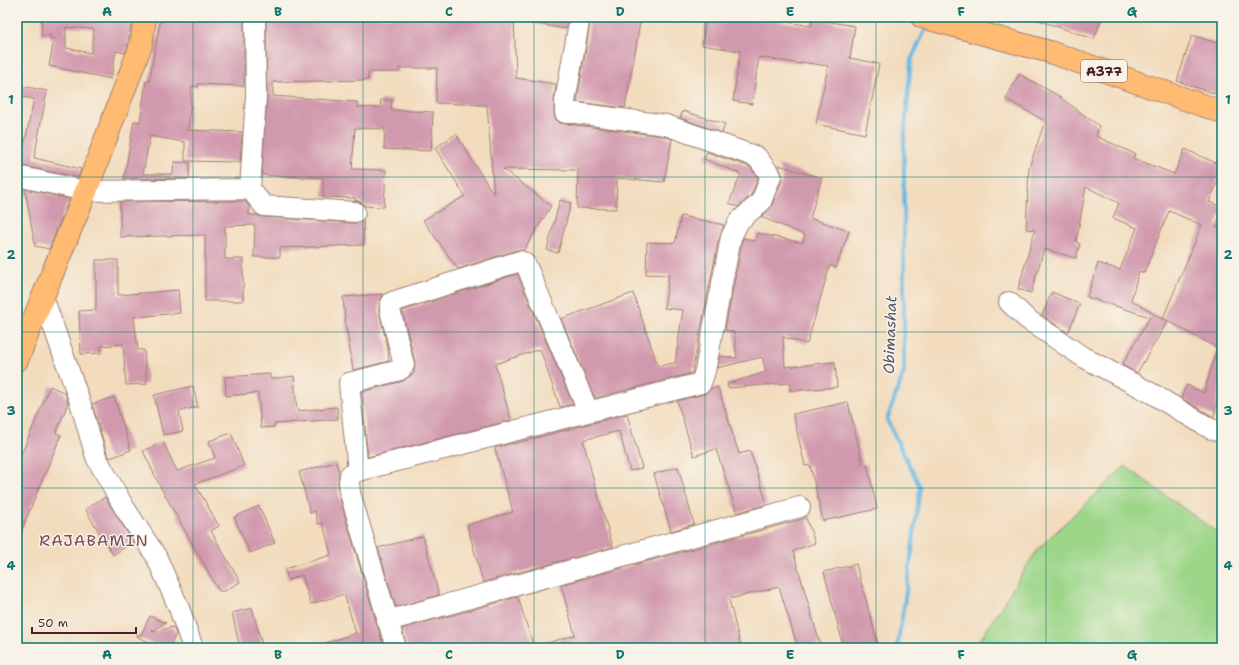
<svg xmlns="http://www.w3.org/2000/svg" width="1239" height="665" font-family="'Shantell Sans',sans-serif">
  <rect width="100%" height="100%" fill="#f7f3e8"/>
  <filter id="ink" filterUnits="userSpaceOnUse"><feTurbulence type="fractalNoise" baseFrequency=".025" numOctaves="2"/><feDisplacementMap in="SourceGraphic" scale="8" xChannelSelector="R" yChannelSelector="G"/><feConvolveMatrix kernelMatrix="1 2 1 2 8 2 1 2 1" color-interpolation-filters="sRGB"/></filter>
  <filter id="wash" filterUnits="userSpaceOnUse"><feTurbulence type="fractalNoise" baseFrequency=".012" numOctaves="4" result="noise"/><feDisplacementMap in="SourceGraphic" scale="16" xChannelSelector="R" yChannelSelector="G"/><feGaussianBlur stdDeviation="0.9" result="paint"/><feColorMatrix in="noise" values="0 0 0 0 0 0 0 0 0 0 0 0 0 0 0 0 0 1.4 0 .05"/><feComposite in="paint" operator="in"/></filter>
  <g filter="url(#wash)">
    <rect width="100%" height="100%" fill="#f2dcbd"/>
    <!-- green -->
    <path fill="#9dd689" stroke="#747a5a" d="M 1125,466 L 1222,536 L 1222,648 L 975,648 L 1037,550 Z"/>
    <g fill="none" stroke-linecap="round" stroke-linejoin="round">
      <!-- stream -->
      <path stroke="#68bae4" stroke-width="4" d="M 897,648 L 909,573 L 920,487 L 887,420 L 904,372 L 904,142 L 911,60 L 927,26"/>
    </g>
    <g id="blocks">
      <!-- building -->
      <path fill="#d199ad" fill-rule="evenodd" d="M 42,17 L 132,17 L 127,48 L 125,53 L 116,51 L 111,79 L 49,66 L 54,39 L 50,39 L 50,35 L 41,36 ZM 66,27 L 94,29 L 91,53 L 66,48 Z
        M 161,17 L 244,17 L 244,86 L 198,84 L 198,87 L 192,86 L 188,130 L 242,132 L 240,162 L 185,161 L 185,142 L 150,136 L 143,174 L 173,174 L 174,162 L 190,163 L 189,178 L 124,179 L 134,121 L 140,122 L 146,81 L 149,82 Z
        M 266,17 L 514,17 L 516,78 L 556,84 L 554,99 L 554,113 L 555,119 L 560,123 L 663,136 L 672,139 L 664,182 L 617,178 L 616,209 L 577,208 L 578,170 L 503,169 L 551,206 L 524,250 L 516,250 L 458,269 L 423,220 L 465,196 L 435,148 L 456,134 L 494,195 L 487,105 L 436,103 L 437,68 L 399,68 L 399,72 L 368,72 L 368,80 L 273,82 L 273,96 L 357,102 L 357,107 L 380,108 L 381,100 L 392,100 L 391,110 L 433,112 L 431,151 L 384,149 L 385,129 L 355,128 L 352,169 L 386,170 L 384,207 L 365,206 L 361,202 L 355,200 L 355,198 L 323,197 L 323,178 L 262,175 L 267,97 Z
        M 533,17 L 568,17 L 566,29 L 532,23 Z
        M 591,17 L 641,17 L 625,108 L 577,102 Z
        M 706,17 L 738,17 L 768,21 L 768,19 L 811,26 L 812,19 L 855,26 L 850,58 L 879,64 L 865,134 L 816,124 L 828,66 L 801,62 L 801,64 L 759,57 L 752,104 L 733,101 L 740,51 L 702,45 Z
        M 1036,17 L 1102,17 L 1094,39 L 1035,19 Z
        M 1192,35 L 1222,45 L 1222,96 L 1177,81 Z
        M 1019,74 L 1057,95 L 1099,126 L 1096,136 L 1135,154 L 1133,158 L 1174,174 L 1185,149 L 1222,166 L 1222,171 L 1209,202 L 1222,207 L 1222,211 L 1216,226 L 1222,229 L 1222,377 L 1214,417 L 1181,398 L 1187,385 L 1204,393 L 1217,348 L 1163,318 L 1202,225 L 1169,211 L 1144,273 L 1139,271 L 1131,300 L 1167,322 L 1137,373 L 1122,365 L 1150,317 L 1087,297 L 1098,263 L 1120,270 L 1137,228 L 1113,218 L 1119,203 L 1086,187 L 1076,242 L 1080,244 L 1076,258 L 1044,249 L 1031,293 L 1018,289 L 1035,230 L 1026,229 L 1029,168 L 1045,121 L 1006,99 Z
        M 17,85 L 47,91 L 34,158 L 81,169 L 78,177 L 17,165 L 17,145 L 24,146 L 34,99 L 17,96 Z
        M 683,111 L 725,124 L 722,133 L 680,118 Z
        M 707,152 L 750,167 L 758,178 L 751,195 L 738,207 L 729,203 L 741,174 L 704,159 Z
        M 778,165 L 822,178 L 810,218 L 849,231 L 836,268 L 830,265 L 807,344 L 783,337 L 785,367 L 835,362 L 837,387 L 790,391 L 790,383 L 728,388 L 727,384 L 766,372 L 762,357 L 717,368 L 720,356 L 737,358 L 734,332 L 725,330 L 743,238 L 755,241 L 757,233 L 803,243 L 805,235 L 761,217 L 772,206 L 782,180 L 782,174 Z
        M 25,189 L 69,199 L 49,249 L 35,246 Z
        M 560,200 L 571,203 L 558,253 L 547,250 Z
        M 245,201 L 249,206 L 249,215 L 257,215 L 263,217 L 354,223 L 360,222 L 363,220 L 364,245 L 280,248 L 280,257 L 254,257 L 255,225 L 225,226 L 225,259 L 243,259 L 243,301 L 205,301 L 205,235 L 120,237 L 120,202 Z
        M 681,216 L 724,225 L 719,240 L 718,240 L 717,248 L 692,373 L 595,398 L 561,319 L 633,293 L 658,366 L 675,363 L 683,310 L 664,308 L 669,275 L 646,274 L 647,242 L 675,243 Z
        M 96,260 L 118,260 L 118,295 L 178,290 L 180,313 L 134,317 L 138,350 L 144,350 L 147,384 L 126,385 L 123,344 L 101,346 L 101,353 L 81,354 L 79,311 L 96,310 Z
        M 517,274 L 573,404 L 560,407 L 540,349 L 495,364 L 511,420 L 368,457 L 361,392 L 403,381 L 414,373 L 415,362 L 402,311 Z
        M 1052,292 L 1080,304 L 1068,333 L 1042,315 Z
        M 383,294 L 380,301 L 379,310 L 388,350 L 389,361 L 353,370 L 347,331 L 346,331 L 343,297 Z
        M 270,374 L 270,379 L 294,376 L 297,411 L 337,407 L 338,419 L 274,424 L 274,427 L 261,428 L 258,393 L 226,396 L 225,377 Z
        M 50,386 L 65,393 L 68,403 L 56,433 L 61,435 L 17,541 L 17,465 Z
        M 193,386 L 198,407 L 179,411 L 183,431 L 163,435 L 154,395 Z
        M 718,387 L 739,454 L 750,451 L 767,504 L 737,513 L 716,449 L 694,456 L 677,401 L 704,394 L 710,389 Z
        M 114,397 L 131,450 L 110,458 L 107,453 L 92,404 Z
        M 848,402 L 863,465 L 867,464 L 877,509 L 823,521 L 810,465 L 805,466 L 793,414 Z
        M 627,414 L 642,468 L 630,471 L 619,431 L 583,440 L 594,482 L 613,547 L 483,582 L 467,525 L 513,512 L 495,448 L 513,443 L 513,444 Z
        M 231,433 L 244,466 L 195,484 L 219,526 L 211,531 L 240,582 L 224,591 L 219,591 L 161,488 L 143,451 L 163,442 L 177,471 L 215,458 L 209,441 Z
        M 336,462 L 339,473 L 338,483 L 339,496 L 384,648 L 316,648 L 316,646 L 356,633 L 344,594 L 311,604 L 302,575 L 288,580 L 285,569 L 331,555 L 323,523 L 318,524 L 315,511 L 310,513 L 299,472 Z
        M 678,467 L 694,524 L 671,531 L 654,474 Z
        M 105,497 L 133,542 L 113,555 L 85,509 Z
        M 259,506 L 275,543 L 250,553 L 234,517 Z
        M 806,518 L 815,543 L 793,551 L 820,644 L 808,648 L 798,648 L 779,587 L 729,599 L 741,648 L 540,648 L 540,645 L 575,635 L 561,585 Z
        M 423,536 L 439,595 L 396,607 L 378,548 Z
        M 856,564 L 879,648 L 844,648 L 824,572 Z
        M 518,597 L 534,648 L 407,648 L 402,629 Z
        M 252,608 L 263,648 L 240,648 L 232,613 Z
        M 150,616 L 166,623 L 152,631 L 153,632 L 173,627 L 176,634 L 169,648 L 161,648 L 136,636 L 141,635 Z"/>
    </g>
  </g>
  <g filter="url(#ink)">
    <use href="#blocks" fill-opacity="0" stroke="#9e7e74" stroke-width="1"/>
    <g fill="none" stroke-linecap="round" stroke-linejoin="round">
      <!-- minor casing -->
      <g stroke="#9e7e74" stroke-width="22">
        <path id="minor" d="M 17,176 L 86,191 L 250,189 L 256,96 L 255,17
          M 250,189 L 264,206 L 355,212
          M 43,297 L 80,402 L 96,457 L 124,507 L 156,556 L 179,608 L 193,648
          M 1009,302 L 1027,319 L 1083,357 L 1151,393 L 1211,429 L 1222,432
          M 358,471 L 701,383 L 705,371 L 731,237 L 739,221 L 761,202 L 771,176 L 757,157 L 666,125 L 576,113 L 565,113 L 565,101 L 580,17
          M 387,621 L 800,507
          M 396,648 L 350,493 L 349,482 L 350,475 L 358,471 L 349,383 L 400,370 L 404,365 L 390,310 L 390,306 L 392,302 L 520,261 C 526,262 527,268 530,274 L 588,411"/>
      </g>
      <!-- major casing -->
      <g stroke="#9e7e74" stroke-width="24">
        <path id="major" d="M 922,17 L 1050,52 L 1222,112
          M 17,360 L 86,191 L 141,45 L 145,17"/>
      </g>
      <!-- minor -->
      <use href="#minor" stroke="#fff" stroke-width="20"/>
      <!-- major -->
      <use href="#major" stroke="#ffbb71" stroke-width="22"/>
    </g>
  </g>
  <!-- grid -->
  <path fill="none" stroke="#0f766e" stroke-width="1" stroke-opacity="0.55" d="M 193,17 L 193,648M 363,17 L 363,648M 534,17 L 534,648M 705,17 L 705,648M 876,17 L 876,648M 1046,17 L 1046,648M 17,177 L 1222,177M 17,332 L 1222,332M 17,488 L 1222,488"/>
  <g text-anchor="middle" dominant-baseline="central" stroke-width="3" stroke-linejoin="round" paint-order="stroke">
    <!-- shield labels -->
    <rect fill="#f7f3e8" stroke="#7e5f64" stroke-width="1" x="1081" y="60" width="46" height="22" rx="3"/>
    <g font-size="13" font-weight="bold" fill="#4a1f2b">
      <text x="1104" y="71">A377</text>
    </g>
    <!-- water labels -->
    <g font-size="15" font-style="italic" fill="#54556c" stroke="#f7f3e8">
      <text transform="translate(890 335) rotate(-88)">Obimashat</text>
    </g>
    <!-- quarter labels -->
    <g font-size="16" letter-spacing="1" fill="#794a58" stroke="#f7f3e8">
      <text x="94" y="540">RAJABAMIN</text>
    </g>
  </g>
  <!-- margin -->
  <rect width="1239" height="665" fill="none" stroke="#f7f3e8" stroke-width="44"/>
  <!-- scale -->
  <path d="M32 627v6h104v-6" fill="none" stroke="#4a1f2b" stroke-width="2"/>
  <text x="38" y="627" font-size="12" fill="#4a1f2b" stroke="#f7f3e8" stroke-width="3" paint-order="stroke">50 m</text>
  <rect x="22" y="22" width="1195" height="621" fill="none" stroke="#0f766e" stroke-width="1.5"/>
  <g font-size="13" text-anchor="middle" font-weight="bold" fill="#0f766e">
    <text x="107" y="16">A</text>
    <text x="278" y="16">B</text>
    <text x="449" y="16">C</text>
    <text x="620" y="16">D</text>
    <text x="790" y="16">E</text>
    <text x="961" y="16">F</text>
    <text x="1132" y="16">G</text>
    <text x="11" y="104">1</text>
    <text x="1228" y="104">1</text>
    <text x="11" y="259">2</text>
    <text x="1228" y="259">2</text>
    <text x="11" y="415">3</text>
    <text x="1228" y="415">3</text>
    <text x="11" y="570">4</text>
    <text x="1228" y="570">4</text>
    <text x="107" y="659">A</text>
    <text x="278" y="659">B</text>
    <text x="449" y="659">C</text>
    <text x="620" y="659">D</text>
    <text x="790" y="659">E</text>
    <text x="961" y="659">F</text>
    <text x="1132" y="659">G</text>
  </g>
</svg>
